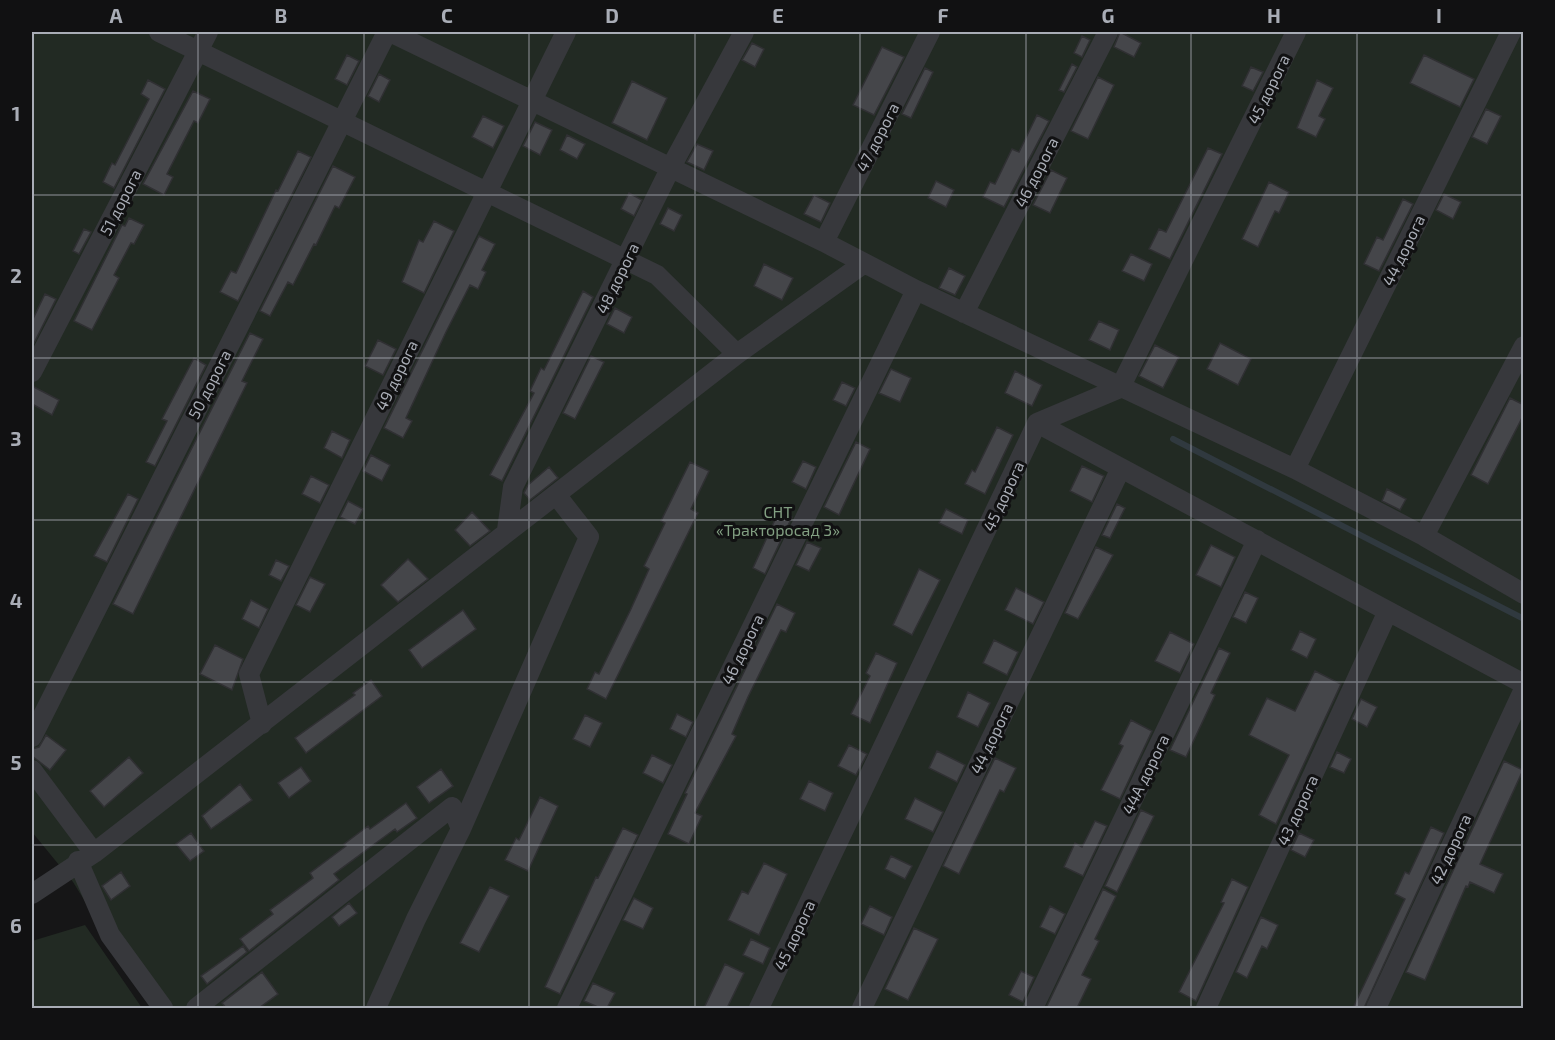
<svg xmlns="http://www.w3.org/2000/svg" width="1555" height="1040" font-family="'Exo 2',sans-serif">
  <rect width="100%" height="100%" fill="#161617"/>
  <!-- green -->
  <path fill="#222a23" d="M 32,32 L 1523,32 L 1523,1008 L 151,1008 L 73,882 L 32,832 Z
    M 85,925 L 142,1008 L 32,1008 L 32,941 Z"/>
  <g fill="none" stroke-linecap="round" stroke-linejoin="round">
    <!-- stream -->
    <path stroke="#30393f" stroke-width="6" d="M 1173,439 L 1524,619"/>
  </g>
  <!-- building -->
  <path fill="#45464a" stroke="#303033" stroke-width="1.5" d="M 1120,32 L 1141,43 L 1134,57 L 1114,47 Z
    M 1082,36 L 1090,40 L 1082,57 L 1074,53 Z
    M 752,43 L 764,49 L 755,67 L 742,60 Z
    M 882,47 L 904,57 L 874,115 L 853,105 Z
    M 347,55 L 359,61 L 347,85 L 335,79 Z
    M 1424,55 L 1474,79 L 1460,107 L 1410,83 Z
    M 1072,64 L 1077,67 L 1064,92 L 1059,90 Z
    M 1251,67 L 1263,72 L 1253,91 L 1242,86 Z
    M 925,68 L 933,72 L 911,118 L 902,114 Z
    M 379,74 L 390,80 L 379,102 L 368,96 Z
    M 1098,77 L 1114,85 L 1088,139 L 1071,131 Z
    M 148,80 L 165,89 L 114,188 L 103,182 L 112,163 L 115,165 L 149,99 L 141,94 Z
    M 1317,80 L 1333,88 L 1319,116 L 1325,119 L 1316,137 L 1297,128 Z
    M 632,81 L 667,98 L 647,140 L 612,123 Z
    M 193,91 L 210,99 L 198,123 L 194,121 L 167,174 L 173,177 L 164,195 L 143,184 Z
    M 1486,109 L 1501,116 L 1487,144 L 1472,137 Z
    M 1037,115 L 1049,121 L 1004,207 L 983,197 L 990,182 L 995,184 L 1012,149 L 1019,152 Z
    M 483,116 L 504,126 L 493,148 L 472,137 Z
    M 535,122 L 552,130 L 540,155 L 523,146 Z
    M 567,135 L 585,144 L 577,159 L 560,150 Z
    M 697,144 L 713,151 L 704,170 L 687,162 Z
    M 1208,148 L 1222,154 L 1170,259 L 1149,249 L 1159,229 L 1166,232 Z
    M 298,151 L 311,157 L 238,301 L 220,292 L 231,271 L 236,273 L 276,190 L 278,191 Z
    M 333,166 L 355,177 L 339,208 L 335,206 L 316,245 L 314,244 L 293,285 L 288,282 L 270,316 L 260,311 Z
    M 1051,170 L 1067,178 L 1050,213 L 1033,205 Z
    M 936,181 L 954,190 L 946,207 L 928,198 Z
    M 1269,182 L 1289,192 L 1279,213 L 1275,211 L 1258,247 L 1242,239 Z
    M 629,193 L 642,200 L 634,216 L 621,209 Z
    M 1444,194 L 1461,202 L 1453,219 L 1436,210 Z
    M 814,195 L 830,203 L 821,222 L 804,214 Z
    M 1403,199 L 1413,204 L 1379,271 L 1364,264 L 1377,237 L 1383,240 Z
    M 668,208 L 682,215 L 674,231 L 660,224 Z
    M 129,218 L 144,225 L 134,244 L 131,243 L 114,275 L 119,278 L 92,330 L 74,321 L 122,225 L 125,226 Z
    M 434,221 L 454,231 L 424,293 L 402,282 L 419,240 L 423,242 Z
    M 84,229 L 91,232 L 79,254 L 73,251 Z
    M 479,236 L 495,244 L 482,270 L 486,272 L 478,289 L 470,285 L 446,332 L 406,418 L 412,421 L 403,438 L 384,428 Z
    M 1131,254 L 1152,264 L 1144,281 L 1122,271 Z
    M 764,264 L 793,278 L 782,300 L 754,286 Z
    M 949,268 L 965,276 L 955,295 L 939,288 Z
    M 583,291 L 593,297 L 502,481 L 490,475 L 534,393 L 530,391 L 541,368 L 544,370 Z
    M 45,294 L 56,299 L 32,347 L 32,321 Z
    M 615,308 L 632,317 L 624,333 L 607,324 Z
    M 1099,321 L 1119,330 L 1110,350 L 1089,340 Z
    M 250,333 L 263,339 L 242,381 L 247,383 L 133,614 L 113,604 Z
    M 378,340 L 396,349 L 383,375 L 365,366 Z
    M 1220,343 L 1251,359 L 1238,385 L 1207,369 Z
    M 1155,345 L 1179,357 L 1163,388 L 1139,376 Z
    M 591,356 L 604,362 L 575,419 L 563,413 Z
    M 194,358 L 206,365 L 155,466 L 146,462 L 167,421 L 162,419 Z
    M 891,369 L 911,378 L 900,402 L 879,393 Z
    M 1015,371 L 1042,385 L 1032,406 L 1005,393 Z
    M 842,382 L 855,388 L 846,406 L 833,400 Z
    M 32,386 L 59,400 L 52,415 L 32,404 Z
    M 1510,398 L 1524,405 L 1524,414 L 1488,484 L 1471,475 Z
    M 997,427 L 1013,435 L 985,494 L 965,484 L 972,470 L 975,472 Z
    M 332,431 L 350,440 L 342,458 L 324,448 Z
    M 856,442 L 870,449 L 839,515 L 824,507 Z
    M 371,455 L 390,465 L 382,481 L 363,471 Z
    M 803,461 L 816,467 L 806,489 L 792,482 Z
    M 690,462 L 709,471 L 691,509 L 698,513 L 606,699 L 587,689 L 595,672 L 599,674 L 630,611 L 649,569 L 644,566 L 665,523 L 661,521 Z
    M 1082,466 L 1104,476 L 1092,502 L 1070,491 Z
    M 549,467 L 558,478 L 530,500 L 524,493 L 528,485 Z
    M 311,476 L 329,485 L 320,503 L 302,494 Z
    M 1387,489 L 1406,499 L 1400,510 L 1382,501 Z
    M 128,494 L 138,499 L 107,562 L 94,556 Z
    M 348,501 L 363,509 L 355,524 L 340,517 Z
    M 1117,504 L 1125,508 L 1110,538 L 1102,535 Z
    M 946,509 L 968,520 L 962,534 L 939,523 Z
    M 779,511 L 792,517 L 765,574 L 753,568 Z
    M 472,512 L 490,531 L 470,546 L 455,530 Z
    M 807,542 L 821,548 L 809,571 L 796,565 Z
    M 1211,545 L 1235,557 L 1221,587 L 1196,575 Z
    M 1096,547 L 1113,555 L 1078,619 L 1065,613 Z
    M 408,559 L 428,579 L 398,602 L 381,585 Z
    M 276,560 L 289,566 L 281,581 L 269,575 Z
    M 919,569 L 940,580 L 912,635 L 893,625 Z
    M 310,577 L 325,584 L 310,612 L 296,605 Z
    M 1016,588 L 1044,602 L 1033,624 L 1005,610 Z
    M 1245,592 L 1258,598 L 1246,623 L 1233,617 Z
    M 251,600 L 268,609 L 259,628 L 242,619 Z
    M 777,604 L 795,613 L 786,632 L 781,630 L 748,697 L 732,734 L 736,736 L 695,813 L 702,816 L 689,844 L 668,834 L 687,794 L 685,793 Z
    M 463,610 L 476,629 L 422,668 L 409,650 Z
    M 1300,631 L 1316,639 L 1307,658 L 1291,650 Z
    M 1170,632 L 1194,644 L 1180,673 L 1155,661 Z
    M 994,640 L 1018,652 L 1007,675 L 983,663 Z
    M 215,645 L 243,659 L 232,690 L 200,674 Z
    M 1219,648 L 1230,653 L 1211,693 L 1215,695 L 1186,757 L 1170,750 Z
    M 876,653 L 897,663 L 870,723 L 851,714 L 870,676 L 866,673 Z
    M 1315,671 L 1341,684 L 1276,824 L 1259,815 L 1289,755 L 1249,735 L 1267,698 L 1295,711 Z
    M 371,680 L 382,696 L 306,753 L 295,738 L 355,695 L 353,693 Z
    M 968,692 L 990,703 L 978,727 L 957,717 Z
    M 1361,699 L 1377,707 L 1367,727 L 1352,719 Z
    M 677,714 L 693,722 L 686,737 L 670,729 Z
    M 585,715 L 602,723 L 590,747 L 573,739 Z
    M 1131,720 L 1152,731 L 1120,799 L 1101,790 L 1123,746 L 1119,744 Z
    M 46,735 L 66,750 L 50,770 L 32,756 L 32,749 L 39,747 Z
    M 849,745 L 867,754 L 856,775 L 838,766 Z
    M 937,751 L 965,765 L 957,782 L 929,768 Z
    M 1337,752 L 1351,759 L 1344,773 L 1330,767 Z
    M 652,755 L 672,765 L 663,783 L 643,773 Z
    M 129,757 L 143,773 L 104,807 L 90,791 Z
    M 995,758 L 1016,768 L 1004,792 L 1000,790 L 959,874 L 943,866 Z
    M 1504,761 L 1523,770 L 1480,864 L 1503,874 L 1494,893 L 1470,882 L 1468,887 L 1466,886 L 1425,980 L 1406,972 Z
    M 301,767 L 311,781 L 289,798 L 278,783 Z
    M 441,769 L 453,786 L 429,803 L 417,787 Z
    M 809,781 L 833,793 L 825,811 L 800,799 Z
    M 240,784 L 252,800 L 211,829 L 202,816 Z
    M 540,797 L 558,806 L 528,871 L 505,860 L 516,838 L 519,840 Z
    M 915,798 L 943,812 L 933,832 L 905,819 Z
    M 406,803 L 417,818 L 397,832 L 395,829 L 334,874 L 339,880 L 249,951 L 240,939 L 273,914 L 270,910 L 313,878 L 310,873 L 346,846 L 344,844 L 368,826 L 370,829 Z
    M 1141,810 L 1154,816 L 1117,892 L 1105,886 Z
    M 1095,821 L 1107,826 L 1083,876 L 1064,867 L 1075,843 L 1082,847 Z
    M 1431,827 L 1444,833 L 1364,1008 L 1353,1008 L 1405,899 L 1395,894 L 1405,872 L 1409,874 Z
    M 623,828 L 638,835 L 560,994 L 545,987 L 596,877 L 598,878 Z
    M 191,833 L 204,851 L 190,861 L 176,844 Z
    M 1299,833 L 1314,840 L 1305,857 L 1291,850 Z
    M 891,856 L 912,866 L 905,879 L 885,869 Z
    M 764,863 L 787,874 L 759,935 L 728,920 L 742,891 L 748,894 Z
    M 121,872 L 130,886 L 111,900 L 102,886 Z
    M 1232,879 L 1248,887 L 1196,1001 L 1179,992 L 1224,903 L 1221,902 Z
    M 490,887 L 509,896 L 479,952 L 460,943 Z
    M 1103,889 L 1116,896 L 1095,939 L 1099,941 L 1082,975 L 1091,979 L 1077,1008 L 1046,1008 Z
    M 634,898 L 653,908 L 643,929 L 623,920 Z
    M 349,903 L 357,913 L 339,926 L 332,917 Z
    M 870,906 L 892,917 L 884,935 L 861,924 Z
    M 1050,906 L 1065,914 L 1055,934 L 1040,927 Z
    M 1261,917 L 1278,925 L 1267,949 L 1262,946 L 1247,978 L 1236,972 Z
    M 914,928 L 938,939 L 908,1000 L 885,989 Z
    M 751,939 L 770,948 L 763,964 L 743,955 Z
    M 243,946 L 247,952 L 207,984 L 201,976 Z
    M 725,964 L 744,973 L 727,1008 L 704,1008 Z
    M 1021,971 L 1034,977 L 1023,1002 L 1009,995 Z
    M 262,972 L 278,994 L 259,1008 L 226,1008 L 222,1003 Z
    M 593,983 L 615,993 L 607,1008 L 600,1008 L 584,1001 Z"/>
  <g fill="none" stroke-linecap="round" stroke-linejoin="round">
    <!-- minor -->
    <path stroke="#37383c" stroke-width="20" d="M 159,32 L 657,275 L 737,354
      M 390,32 L 824,242 L 916,290 L 1295,469 L 1424,536 L 1524,594
      M 824,242 L 930,32
      M 964,313 L 1108,32
      M 32,372 L 208,32
      M 1037,423 L 1524,684
      M 1295,469 L 1511,32
      M 507,530 L 513,487 L 670,169 L 744,32
      M 1424,536 L 1524,346
      M 262,724 L 249,674 L 566,32
      M 32,737 L 387,32
      M 32,770 L 94,853
      M 78,861 L 110,935 L 163,1008
      M 32,894 L 94,853 L 737,354 L 863,264
      M 196,1008 L 452,807 L 461,829
      M 376,1008 L 416,919 L 461,829 L 589,537 L 557,496
      M 567,1008 L 916,290
      M 759,1008 L 1037,423 L 1120,388 L 1296,32
      M 862,1008 L 1121,468
      M 1033,1008 L 1257,540
      M 1206,1008 L 1388,611
      M 1376,1008 L 1524,689"/>
  </g>
  <!-- grid -->
  <path fill="none" stroke="#a9adb6" stroke-width="1.5" stroke-opacity="0.55" d="M 198,32 L 198,1008M 364,32 L 364,1008M 529,32 L 529,1008M 695,32 L 695,1008M 860,32 L 860,1008M 1026,32 L 1026,1008M 1191,32 L 1191,1008M 1357,32 L 1357,1008M 32,195 L 1524,195M 32,358 L 1524,358M 32,520 L 1524,520M 32,682 L 1524,682M 32,845 L 1524,845"/>
  <g text-anchor="middle" dominant-baseline="central" stroke-width="6" stroke-linejoin="round" paint-order="stroke">
    <!-- street labels -->
    <g font-size="16" fill="#a9adb6" stroke="#111112">
      <text transform="translate(1268 89) rotate(-64)">45 дорога</text>
      <text transform="translate(877 137) rotate(-63)">47 дорога</text>
      <text transform="translate(1036 172) rotate(-63)">46 дорога</text>
      <text transform="translate(120 202) rotate(-63)">51 дорога</text>
      <text transform="translate(1403 250) rotate(-64)">44 дорога</text>
      <text transform="translate(617 278) rotate(-64)">48 дорога</text>
      <text transform="translate(396 375) rotate(-64)">49 дорога</text>
      <text transform="translate(209 384) rotate(-63)">50 дорога</text>
      <text transform="translate(1003 496) rotate(-65)">45 дорога</text>
      <text transform="translate(742 649) rotate(-64)">46 дорога</text>
      <text transform="translate(991 738) rotate(-64)">44 дорога</text>
      <text transform="translate(1145 774) rotate(-64)">44А дорога</text>
      <text transform="translate(1297 810) rotate(-65)">43 дорога</text>
      <text transform="translate(1450 849) rotate(-65)">42 дорога</text>
      <text transform="translate(794 935) rotate(-65)">45 дорога</text>
    </g>
    <!-- park labels -->
    <g font-size="16" fill="#829f82" stroke="#111112">
      <text x="778" y="511">СНТ<tspan x="778" dy="18">«Тракторосад 3»</tspan></text>
    </g>
  </g>
  <!-- border -->
  <rect width="1555" height="1040" fill="none" stroke="#111112" stroke-width="66"/>
  <rect x="33" y="33" width="1489" height="974" fill="none" stroke="#a9adb6" stroke-width="2"/>
  <g font-size="20" text-anchor="middle" font-weight="bold" fill="#a9adb6">
    <text x="116" y="23">A</text>
    <text x="281" y="23">B</text>
    <text x="447" y="23">C</text>
    <text x="612" y="23">D</text>
    <text x="778" y="23">E</text>
    <text x="943" y="23">F</text>
    <text x="1108" y="23">G</text>
    <text x="1274" y="23">H</text>
    <text x="1439" y="23">I</text>
    <text x="16" y="121">1</text>
    <text x="16" y="283">2</text>
    <text x="16" y="446">3</text>
    <text x="16" y="608">4</text>
    <text x="16" y="770">5</text>
    <text x="16" y="933">6</text>
  </g>
</svg>
